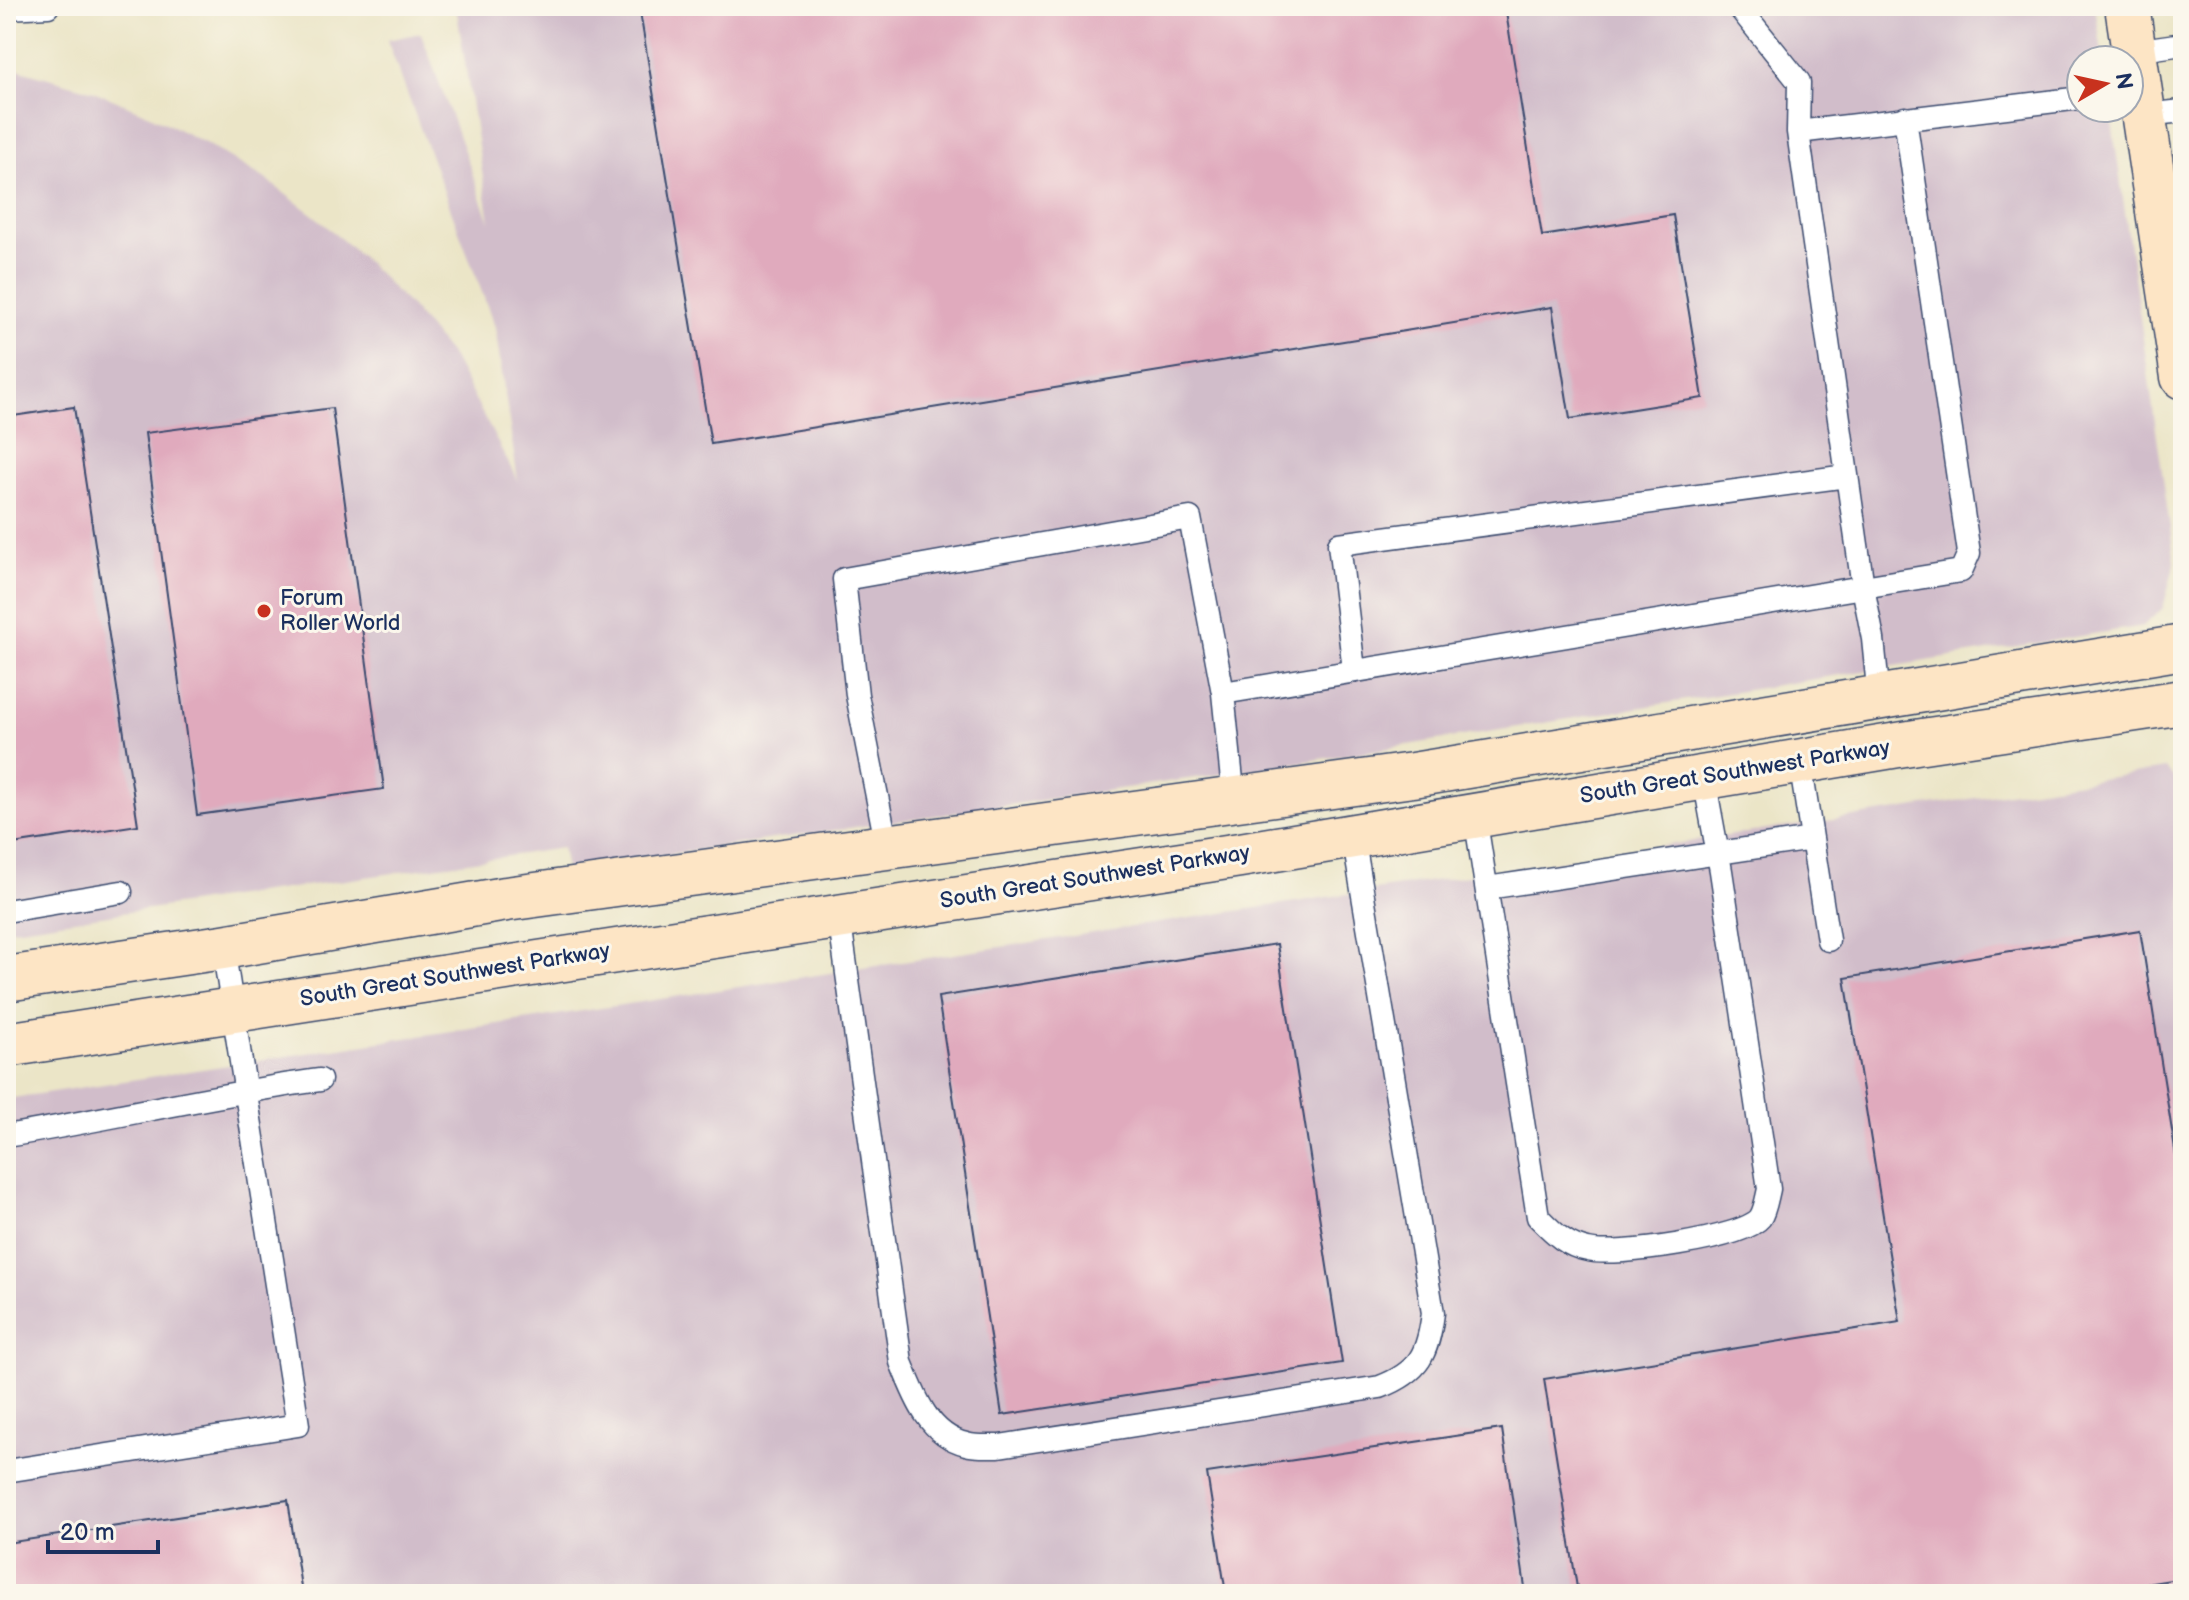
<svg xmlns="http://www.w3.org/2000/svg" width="2189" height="1600" font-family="'Balsamiq Sans',sans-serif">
  <rect width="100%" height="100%" fill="#fbf7ec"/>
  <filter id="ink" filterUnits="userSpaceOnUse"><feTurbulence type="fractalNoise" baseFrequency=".0125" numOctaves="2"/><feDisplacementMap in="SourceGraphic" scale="16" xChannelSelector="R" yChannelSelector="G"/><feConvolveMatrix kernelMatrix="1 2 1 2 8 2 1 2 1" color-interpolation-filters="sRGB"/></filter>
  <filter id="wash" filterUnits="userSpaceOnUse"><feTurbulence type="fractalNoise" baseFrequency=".006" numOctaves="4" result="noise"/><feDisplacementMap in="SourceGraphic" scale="32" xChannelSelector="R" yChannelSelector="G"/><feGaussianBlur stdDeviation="1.8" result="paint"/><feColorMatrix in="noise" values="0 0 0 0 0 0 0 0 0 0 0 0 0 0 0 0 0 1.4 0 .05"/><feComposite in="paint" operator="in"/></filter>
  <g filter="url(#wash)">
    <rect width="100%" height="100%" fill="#ebe5c7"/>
    <!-- industrial -->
    <path fill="#d1bdca" d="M 456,6 L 2095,6 L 2103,60 L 2081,60 L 2081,108 L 2110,108 L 2175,562 L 2163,608 L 2143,626 L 1271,767 L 566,869 L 562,848 L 6,930 L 6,66 L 91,90 L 150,115 L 207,144 L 264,178 L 316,217 L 365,260 L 411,307 L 453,358 L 518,481 L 495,327 L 387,40 L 421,33 L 490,222 Z
      M 2166,769 L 2183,787 L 2183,1594 L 6,1594 L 6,1099 Z"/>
    <g id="blocks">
      <!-- building -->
      <path fill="#e0aabd" d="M 639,6 L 1505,6 L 1542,236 L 1673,215 L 1703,398 L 1570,419 L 1552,307 L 711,444 Z
        M 74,407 L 138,825 L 6,845 L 6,417 Z
        M 332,408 L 384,789 L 197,815 L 145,433 Z
        M 2140,930 L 2183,1200 L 2183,1578 L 2084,1594 L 1578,1594 L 1544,1379 L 1900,1322 L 1845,978 Z
        M 1277,944 L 1342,1363 L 1002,1415 L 938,997 Z
        M 1502,1429 L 1526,1594 L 1226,1594 L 1207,1473 Z
        M 288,1500 L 302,1594 L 6,1594 L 6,1543 Z"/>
    </g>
  </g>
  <g filter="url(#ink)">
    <use href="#blocks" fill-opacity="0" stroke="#3a4a6e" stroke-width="2"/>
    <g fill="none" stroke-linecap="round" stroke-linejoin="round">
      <!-- service casing -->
      <g stroke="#3a4a6e" stroke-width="25">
        <path id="service" d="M 1738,6 L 1799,82 L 1798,132 L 1863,587 L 1961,571 L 1969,553 L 1905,118
          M 6,8 L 48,6
          M 2134,51 L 2183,44
          M 2144,115 L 2183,111
          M 1798,132 L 2081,98
          M 1354,670 L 1339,544 L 1847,476
          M 1223,693 L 1863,587 L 1873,639 L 1879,698
          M 1800,762 L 1828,940
          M 1475,816 L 1538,1217 C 1553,1232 1566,1246 1588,1250 C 1615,1257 1743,1239 1760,1218 C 1765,1211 1767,1197 1769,1189 L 1721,871 L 1704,778
          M 887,847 L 857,695 L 844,579 L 1190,518 L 1223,693 L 1234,800
          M 1487,888 L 1812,839
          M 6,911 L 121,892
          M 839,916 L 901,1362 C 914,1395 928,1435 966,1444 C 976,1447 989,1446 999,1446 L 1380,1387 C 1420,1372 1428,1353 1433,1313 L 1353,836
          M 6,1136 C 111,1119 215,1094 320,1080
          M 6,1471 L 298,1425 L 223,947"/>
      </g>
      <!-- secondary casing -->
      <g stroke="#3a4a6e" stroke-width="47">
        <path id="secondary" d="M 2127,6 L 2183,377
          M 6,979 L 223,947 L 506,899 L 1413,775 L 2183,647
          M 6,1045 L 1240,855 L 1916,742 L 2183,702"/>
      </g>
      <!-- service -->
      <use href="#service" stroke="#fff" stroke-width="22"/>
      <!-- secondary -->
      <use href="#secondary" stroke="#fde5c5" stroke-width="44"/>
    </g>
  </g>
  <!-- markers -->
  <circle fill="#c8321e" stroke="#fbf7ec" stroke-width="3" cx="264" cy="611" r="8"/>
  <g text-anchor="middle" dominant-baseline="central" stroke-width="6" stroke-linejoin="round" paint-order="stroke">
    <!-- poi labels -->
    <g font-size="22" fill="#1b2f5e" stroke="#fbf7ec" text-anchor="start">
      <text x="280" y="598">Forum<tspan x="280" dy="25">Roller World</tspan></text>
    </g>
    <!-- street labels -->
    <g font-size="22" fill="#1b2f5e" stroke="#fbf7ec">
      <text transform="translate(1735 772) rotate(-9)">South Great Southwest Parkway</text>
      <text transform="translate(1095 877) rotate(-9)">South Great Southwest Parkway</text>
      <text transform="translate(455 975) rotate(-9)">South Great Southwest Parkway</text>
    </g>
  </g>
  <!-- margin -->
  <rect width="2189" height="1600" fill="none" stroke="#fbf7ec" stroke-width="32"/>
  <!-- north arrow -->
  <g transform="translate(2105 84) rotate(81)"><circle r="38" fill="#fbf7ec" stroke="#a1a7b3" stroke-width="2"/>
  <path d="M0-6L14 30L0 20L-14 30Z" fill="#c8321e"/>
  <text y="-12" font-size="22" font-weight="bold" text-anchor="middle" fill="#1b2f5e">N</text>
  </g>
  <!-- scale -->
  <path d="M48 1540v12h110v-12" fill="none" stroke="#1b2f5e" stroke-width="4"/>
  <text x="60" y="1540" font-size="24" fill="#1b2f5e" stroke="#fbf7ec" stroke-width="6" paint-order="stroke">20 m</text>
</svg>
